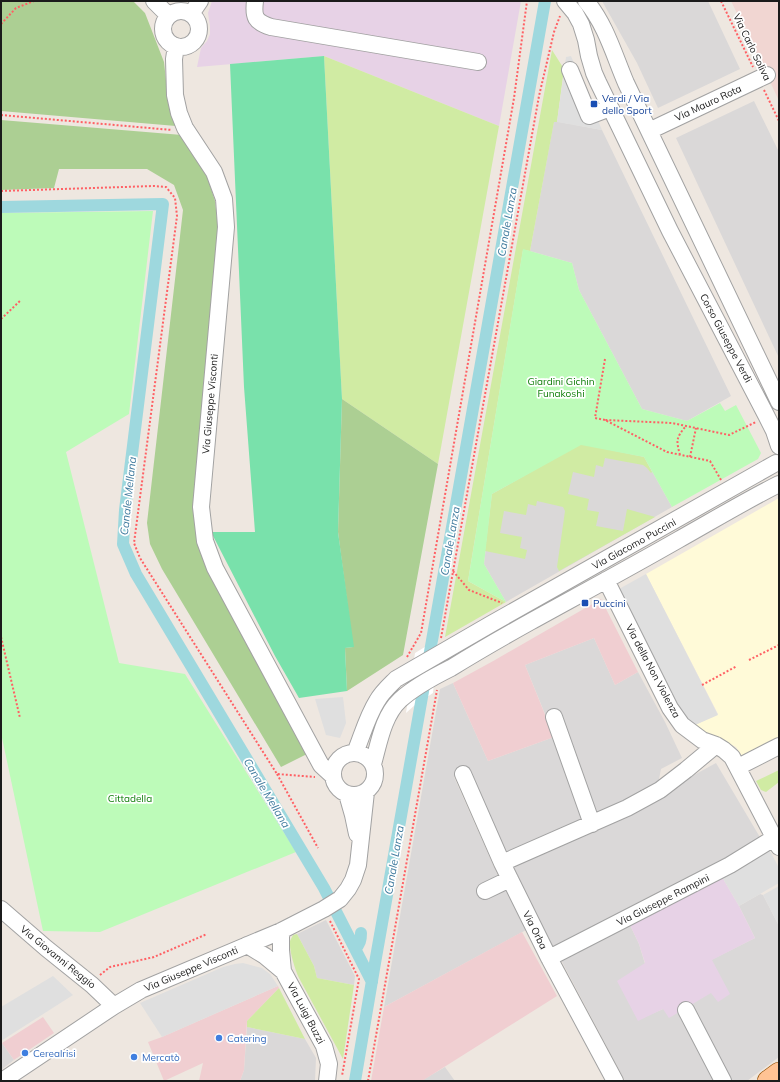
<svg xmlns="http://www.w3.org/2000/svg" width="780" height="1082" font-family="Mulish,sans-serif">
  <rect width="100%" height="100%" fill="#eee7e0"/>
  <!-- residential -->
  <path fill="#dad8d8" d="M 602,1 L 708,1 L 740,69 L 658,108 L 637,63 Z
    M 754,101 L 779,152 L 779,358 L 676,138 Z
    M 554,121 L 602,130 L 731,396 L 687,421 L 642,409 L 579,290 L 572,263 L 530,251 Z
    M 581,444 L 644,457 L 672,507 L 506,602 L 484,564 L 492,494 Z
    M 594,638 L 615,685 L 638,672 L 665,722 L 682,758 L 661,769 L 658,784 L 597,816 L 547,719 L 525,665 Z
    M 453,683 L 488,761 L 554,737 L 586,821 L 506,856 L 468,770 L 454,777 L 498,876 L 528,929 L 384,1007 L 440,689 Z
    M 716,763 L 761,839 L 726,860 L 552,948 L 512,864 L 628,811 Z
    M 760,894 L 763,895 L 779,926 L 779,1057 L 747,1081 L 731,1081 L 688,1006 L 711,992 L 711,960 L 755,938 L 739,906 Z
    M 326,920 L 355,976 L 354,985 L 317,978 L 314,966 L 297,934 Z
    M 630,925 L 639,944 L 645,964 L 638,1020 L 663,1009 L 682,1010 L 719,1081 L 625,1081 L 561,960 Z
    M 247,1027 L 305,1039 L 316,1058 L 315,1081 L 240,1081 L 244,1070 Z
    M 1,1043 L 2,1043 L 14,1060 L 1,1070 Z
    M 445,1067 L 455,1081 L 421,1081 Z"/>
  <!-- commercial -->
  <path fill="#f0ced1" d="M 601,599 L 638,672 L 615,685 L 594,638 L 525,665 L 554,737 L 488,761 L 453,683 L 495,660 Z
    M 522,932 L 557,996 L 422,1081 L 371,1081 L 384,1007 Z
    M 278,986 L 279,988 L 247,1021 L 244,1070 L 240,1081 L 199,1081 L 203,1063 L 164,1081 L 148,1042 L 162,1037 Z
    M 43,1017 L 54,1033 L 14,1060 L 2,1043 Z"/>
  <!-- industrial -->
  <path fill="#e7d2e6" d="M 212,1 L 521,1 L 499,126 L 324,56 L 197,67 L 201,48 L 207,41 L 210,34 L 210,26 L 208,13 Z
    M 722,877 L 739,906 L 755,938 L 712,960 L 730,994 L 718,1002 L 711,993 L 669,1018 L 663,1009 L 638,1021 L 617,981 L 645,963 L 639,944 L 630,925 Z"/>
  <!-- education -->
  <path fill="#fffad8" d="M 779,498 L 779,737 L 742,756 L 736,747 L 717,737 L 706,734 L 695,725 L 718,714 L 646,574 Z"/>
  <!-- military -->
  <path fill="#f1d6d2" d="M 731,1 L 779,1 L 779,101 L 767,75 Z"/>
  <!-- grass -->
  <path fill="#d0eba3" d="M 552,50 L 564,69 L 557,122 L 554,122 L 530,251 L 523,250 L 468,581 L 506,602 L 445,637 Z
    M 324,56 L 499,126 L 438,464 L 342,399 Z
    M 581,444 L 644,457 L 652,472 L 651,473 L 647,468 L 643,465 L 605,458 L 603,467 L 596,465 L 594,477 L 573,472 L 568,494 L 589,499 L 587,510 L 599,512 L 596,526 L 623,531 L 627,509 L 655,517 L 559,571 L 557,567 L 565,511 L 563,507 L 537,501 L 536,506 L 528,504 L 526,515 L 504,511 L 500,533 L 522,537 L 520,548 L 527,550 L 525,559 L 485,551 L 492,494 Z
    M 779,770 L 779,782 L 766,792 L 761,790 L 756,781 Z
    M 297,934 L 314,966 L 317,978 L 354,985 L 343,1059 L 299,978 C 295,969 289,951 290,941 C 291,939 292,937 293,935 Z
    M 279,988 L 305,1039 L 247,1027 L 247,1021 Z"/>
  <!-- forest -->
  <path fill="#accf93" d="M 1,1 L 133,1 L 145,13 L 164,62 L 168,99 L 176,126 L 1,111 Z
    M 1,120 L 182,135 L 207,176 L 215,201 L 218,228 L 197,543 L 311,752 L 281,767 L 162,569 L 150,544 L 147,523 L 183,210 L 174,185 L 147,169 L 59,169 L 54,188 L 1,190 Z
    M 342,399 L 438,464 L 403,655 L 347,691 L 345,648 L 353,647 L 338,532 Z"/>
  <!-- park -->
  <path fill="#bdfbb9" d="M 153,211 L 129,414 L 66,452 L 119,663 L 185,674 L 296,852 L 100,932 L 43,931 L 1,733 L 1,213 Z
    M 523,249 L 572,263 L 579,290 L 642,409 L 687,421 L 720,403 L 725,411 L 736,405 L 761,453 L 758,459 L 672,507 L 644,457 L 581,445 L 492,494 L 484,564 L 506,602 L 468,581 Z"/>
  <!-- pitch -->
  <path fill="#79e1ab" d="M 324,56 L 342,399 L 338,532 L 354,647 L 345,648 L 347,691 L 299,698 L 275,656 L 211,532 L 255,532 L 244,387 L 230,64 Z"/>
  <!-- parking -->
  <path fill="#dfdfdf" d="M 571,56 L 602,130 L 557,122 L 566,57 Z
    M 646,574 L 718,715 L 695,725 L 688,720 L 681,714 L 619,589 Z
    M 343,697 L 346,723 L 340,738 L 326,735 L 315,699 Z
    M 769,849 L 779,868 L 779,883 L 739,906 L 722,877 Z
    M 779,886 L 779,926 L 763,895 Z
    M 243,963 L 262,968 L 270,974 L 278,986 L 162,1037 L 140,1003 L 223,967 L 235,964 Z
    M 53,976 L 73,995 L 1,1041 L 1,1007 Z"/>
  <!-- pier -->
  <path fill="#fff" d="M 438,639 L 433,693 L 415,705 L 406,713 L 415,653 Z"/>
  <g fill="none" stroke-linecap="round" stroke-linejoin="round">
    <!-- canal -->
    <path stroke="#9ed8de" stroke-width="12" d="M 1,207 L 163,204 L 125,510 L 123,544 L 136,574 L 324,888 L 372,982
      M 355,949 C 360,944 361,940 361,933
      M 355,1081 L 375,963 L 545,1"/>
    <!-- minor casing -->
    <g stroke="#a2a2a2" stroke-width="18">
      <path id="minor" d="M 154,1 L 168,15
        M 255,1 C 253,17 255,22 271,27 L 478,62
        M 565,1 L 575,13 L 581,24 L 586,40 L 589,56 L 594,73 L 598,82 L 670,231 L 766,415 L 774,431 L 779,446
        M 586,1 C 606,25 614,55 626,83 L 779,402
        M163 29a18 18 0 1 1 36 0a18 18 0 1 1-36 0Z
        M 191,14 L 200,1
        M 176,46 L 174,59 L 175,95 L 179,113 L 185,128 L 214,172 L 224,199 L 226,227 L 201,507 L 205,541 L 215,568 L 321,765 L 333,776
        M 570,70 L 589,116 L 610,108
        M 649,131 L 767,75
        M 606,580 L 670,708 L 682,725 L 702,740 L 716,745 L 724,750 L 732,757 L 779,847
        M 554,717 L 592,824
        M 355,753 C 362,736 367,717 377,701 C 382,692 389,686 396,679 L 491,624 L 776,463
        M333 774a21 21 0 1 1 42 0a21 21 0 1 1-42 0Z
        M 373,764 C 379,743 383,716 400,700 C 412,689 435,676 451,668 C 477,652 503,637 530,622 C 579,595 629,568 678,540 C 712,521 745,501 779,484
        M 738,767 L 779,746
        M 463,774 L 502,863 L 549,958 L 615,1081
        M 347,794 L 353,815 L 357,834
        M 502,863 L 627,808 L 660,790 L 686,770 L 716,745
        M 485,891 L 510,879
        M 1,909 L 46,948 L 92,985 L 114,1006
        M 281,931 L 281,950 L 283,971 L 324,1046 L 329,1064 L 327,1081
        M 247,945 L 265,956 L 283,971
        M 549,958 L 730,865 L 774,838
        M 686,1010 L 723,1081
        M 2,1081 L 114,1006 L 141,990 L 281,931 L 324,909 L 340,899 L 348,889 L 353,880 L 358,865 L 366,792"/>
    </g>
    <!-- major casing -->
    <g stroke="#934f00" stroke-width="22">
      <path id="major" d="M 768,1081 L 779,1073"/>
    </g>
    <!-- path -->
    <path stroke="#ff6064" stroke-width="2" stroke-dasharray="2 2" stroke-linecap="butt" d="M 721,1 L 753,67
      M 1,24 L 16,8 L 34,1
      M 764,90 L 779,121
      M 1,115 L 172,130
      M 1,191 L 154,186 L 166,187 L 175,198 L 177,216 L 134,543 L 140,558 L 277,774 L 315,777
      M 1,319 L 21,300
      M 605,359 L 595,418 L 605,420
      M 680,455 C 676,440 676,438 686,426
      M 690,457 L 696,428
      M 721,480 L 710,461 L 667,452 L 605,420 L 672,423 L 729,435 L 756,422
      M 453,571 L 469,590 L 502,603
      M 1,637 L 20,718
      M 441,638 L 539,96 L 554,32 L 560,16
      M 407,657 L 421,633 L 514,98 L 527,1
      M 749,660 L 779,645
      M 702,685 L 737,666
      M 277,774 L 318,848
      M 330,921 L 359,979 L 342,1076
      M 100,975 L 110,967 L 154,957 L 207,934
      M 368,1081 L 437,690"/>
    <!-- minor -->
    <use href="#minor" stroke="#fff" stroke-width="16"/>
    <!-- major -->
    <use href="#major" stroke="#ffc394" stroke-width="21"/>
  </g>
  <!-- markers -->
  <g fill="#1a4fb4" stroke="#fff" stroke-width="1.5">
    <rect x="590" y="100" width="8" height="8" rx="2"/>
    <rect x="581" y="599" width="8" height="8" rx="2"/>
  </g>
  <g fill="#3f7fe0" stroke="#fff" stroke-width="1.5">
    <circle cx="219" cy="1038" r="4"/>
    <circle cx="25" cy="1053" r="4"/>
    <circle cx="134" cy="1057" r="4"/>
  </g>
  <g text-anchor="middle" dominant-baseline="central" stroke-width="3.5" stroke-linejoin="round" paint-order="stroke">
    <!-- street labels -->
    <g font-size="10" fill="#1b1b1b" stroke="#fff">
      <text transform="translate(752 47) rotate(64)">Via Carlo Soliva</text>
      <text transform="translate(708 103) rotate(-25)">Via Mauro Rota</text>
      <text transform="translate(726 338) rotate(62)">Corso Giuseppe Verdi</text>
      <text transform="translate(210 404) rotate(-85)">Via Giuseppe Visconti</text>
      <text transform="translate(634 544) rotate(-29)">Via Giacomo Puccini</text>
      <text transform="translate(653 671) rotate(62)">Via della Non Violenza</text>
      <text transform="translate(663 900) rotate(-27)">Via Giuseppe Rampini</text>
      <text transform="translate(535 930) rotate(63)">Via Orba</text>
      <text transform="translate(58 957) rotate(39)">Via Giovanni Reggio</text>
      <text transform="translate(191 969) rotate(-23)">Via Giuseppe Visconti</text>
      <text transform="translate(306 1013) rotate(62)">Via Luigi Buzzi</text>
    </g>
    <!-- transit labels -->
    <g font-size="10" fill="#164399" stroke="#fff" text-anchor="start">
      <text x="602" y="98">Verdi / Via<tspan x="602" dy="12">dello Sport</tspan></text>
      <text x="593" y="603">Puccini</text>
    </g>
    <!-- park labels -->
    <g font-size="10" fill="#0c7c06" stroke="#fff">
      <text x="561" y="381">Giardini Gichin<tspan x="561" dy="12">Funakoshi</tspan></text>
      <text x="130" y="798">Cittadella</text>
    </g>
    <!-- shop labels -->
    <g font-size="10" fill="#366cbe" stroke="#fff" text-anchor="start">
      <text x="227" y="1038">Catering</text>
      <text x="33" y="1053">Cerealrisi</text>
      <text x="142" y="1057">Mercatò</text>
    </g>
    <!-- water labels -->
    <g font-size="11" font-style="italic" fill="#407b9e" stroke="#fff">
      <text transform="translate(507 222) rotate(-80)">Canale Lanza</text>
      <text transform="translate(128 496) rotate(-84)">Canale Mellana</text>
      <text transform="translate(450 541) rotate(-80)">Canale Lanza</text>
      <text transform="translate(267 793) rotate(59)">Canale Mellana</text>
      <text transform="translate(394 860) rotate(-80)">Canale Lanza</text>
    </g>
  </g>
  <!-- border -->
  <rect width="780" height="1082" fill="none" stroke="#1b1b1b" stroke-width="4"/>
</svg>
